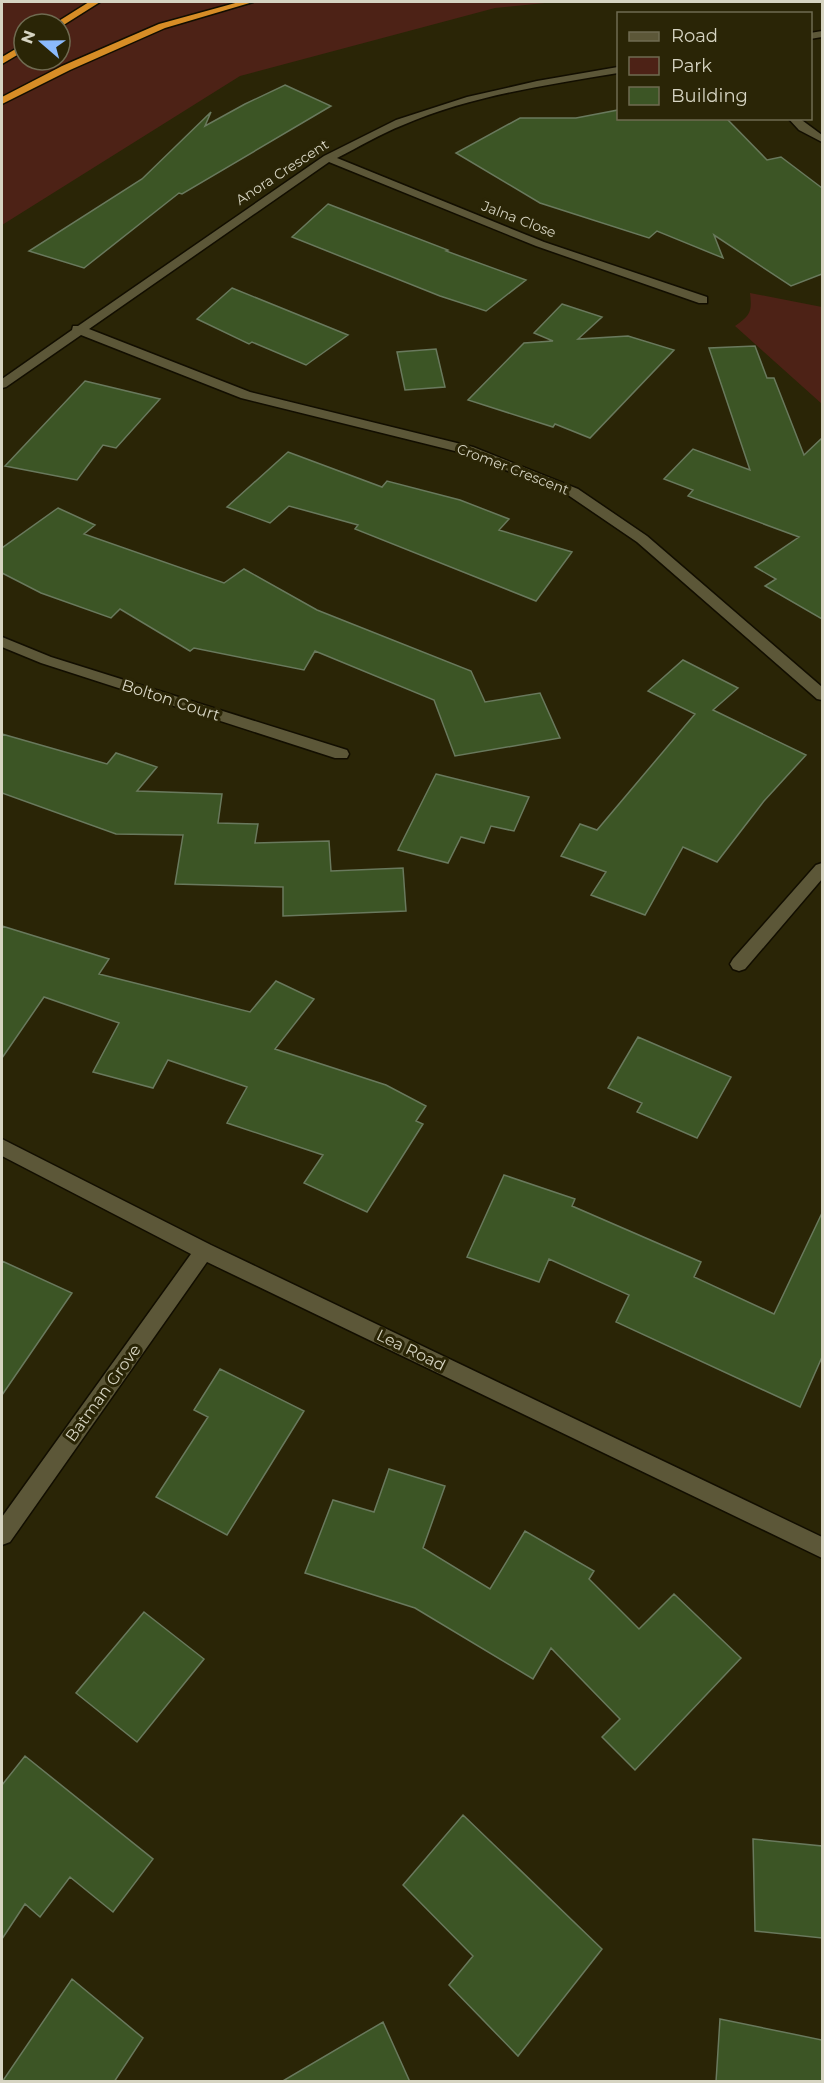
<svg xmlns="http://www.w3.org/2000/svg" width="824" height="2083" font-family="Montserrat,sans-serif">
  <rect width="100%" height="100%" fill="#2a2506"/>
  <!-- green -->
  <path fill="#4d2216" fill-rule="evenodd" d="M 2,2 L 555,2 L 495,8 L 240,76 L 2,225 ZM 24,24 L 60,24 L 60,60 L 24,60 Z
    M 750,293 L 822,307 L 822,404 L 735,326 C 751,315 752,311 750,293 Z"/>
  <!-- building -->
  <path fill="#3c5525" stroke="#69795d" stroke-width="1.5" d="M 285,85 L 331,106 L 182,194 L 179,193 L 84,268 L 29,251 L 142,179 L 211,112 L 205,126 L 245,104 Z
    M 618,110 L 618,118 L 726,118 L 767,160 L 781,157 L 822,188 L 822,274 L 791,286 L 714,235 L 723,258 L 657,231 L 649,238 L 540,203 L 456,153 L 520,118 L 576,118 Z
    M 328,204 L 448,250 L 446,251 L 526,280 L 486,311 L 440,296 L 292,237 Z
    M 232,288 L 348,335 L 306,365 L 252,342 L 249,344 L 197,319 Z
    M 562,304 L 602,317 L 578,339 L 628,336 L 674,350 L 590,438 L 555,424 L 553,427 L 468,400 L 524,343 L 553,341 L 534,333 Z
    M 755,346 L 767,378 L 774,378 L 804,455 L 822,438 L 822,619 L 765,586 L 776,579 L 755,567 L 799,537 L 688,496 L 693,490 L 664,479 L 693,449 L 750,470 L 709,348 Z
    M 436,349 L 445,387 L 405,390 L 397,352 Z
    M 85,381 L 160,399 L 116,448 L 103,445 L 77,480 L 5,466 Z
    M 288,452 L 382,487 L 387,481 L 460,500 L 509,519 L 499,530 L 572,552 L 536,601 L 355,529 L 358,525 L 289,506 L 270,523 L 227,507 Z
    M 58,508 L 95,525 L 84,534 L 224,583 L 244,569 L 317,610 L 471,671 L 485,702 L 540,693 L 560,738 L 455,756 L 434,700 L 315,651 L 304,670 L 194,648 L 190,651 L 120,609 L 111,618 L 41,593 L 2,573 L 2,548 Z
    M 683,660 L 738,688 L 713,710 L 806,755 L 764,801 L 717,862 L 683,847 L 645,915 L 591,895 L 606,872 L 561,856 L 580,824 L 597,830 L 695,714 L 648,691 Z
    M 2,734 L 107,764 L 116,753 L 157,767 L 137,791 L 222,794 L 218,823 L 258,824 L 255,843 L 329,841 L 331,871 L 403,868 L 406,911 L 283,916 L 283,887 L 175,884 L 183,835 L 116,834 L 2,793 Z
    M 436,774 L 529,797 L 514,831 L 491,826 L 484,843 L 461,837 L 448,863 L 398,850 Z
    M 2,926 L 109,959 L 99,974 L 250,1012 L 276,981 L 314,999 L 275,1049 L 386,1085 L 426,1106 L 416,1121 L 423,1124 L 367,1212 L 304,1183 L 323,1155 L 227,1123 L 247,1087 L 168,1060 L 153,1088 L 93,1072 L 119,1023 L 44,997 L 2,1058 Z
    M 638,1037 L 731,1077 L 697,1138 L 637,1112 L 642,1103 L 608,1088 Z
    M 504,1175 L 575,1199 L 572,1206 L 701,1262 L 694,1277 L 774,1314 L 822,1213 L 822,1357 L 800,1407 L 616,1322 L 629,1295 L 549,1259 L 539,1282 L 467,1257 Z
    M 2,1261 L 72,1293 L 2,1395 Z
    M 220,1369 L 304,1411 L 227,1535 L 156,1497 L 208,1417 L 194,1410 Z
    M 389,1469 L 445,1486 L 423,1548 L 490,1589 L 525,1531 L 594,1571 L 589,1579 L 639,1629 L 674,1594 L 741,1658 L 635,1770 L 602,1737 L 620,1719 L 551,1648 L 533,1679 L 415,1608 L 305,1573 L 333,1500 L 374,1512 Z
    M 144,1612 L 204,1659 L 137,1742 L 76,1693 Z
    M 25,1756 L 153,1859 L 113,1912 L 70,1877 L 40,1917 L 25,1904 L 2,1939 L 2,1785 Z
    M 463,1815 L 602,1949 L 518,2056 L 449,1985 L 473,1956 L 403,1885 Z
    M 753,1839 L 822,1846 L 822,1938 L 755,1931 Z
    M 72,1979 L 143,2038 L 114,2082 L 2,2082 Z
    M 720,2019 L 822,2040 L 822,2082 L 716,2082 Z
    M 383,2022 L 410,2082 L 281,2082 Z"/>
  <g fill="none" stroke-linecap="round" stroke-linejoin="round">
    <!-- street casing -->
    <g stroke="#120e00" stroke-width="3">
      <path id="street" d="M 822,31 L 822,37 L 810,39 L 810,33 Z
        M 618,67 L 618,73 C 546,85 470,96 403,125 C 380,134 359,147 337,158 L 544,242 L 707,297 L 707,303 L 699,303 L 536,246 L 329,162 L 89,329 L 250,392 L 473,447 L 578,489 L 647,536 L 822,687 L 822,700 L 817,699 L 637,542 L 568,495 L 463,453 L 241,398 L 81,335 L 6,387 L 2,388 L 2,379 L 72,330 L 73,326 L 78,326 L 324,156 L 396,120 L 467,97 L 537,81 Z
        M 788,118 L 799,118 L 822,135 L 822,142 L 799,130 Z
        M 2,637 L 51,657 L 347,750 L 349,754 L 347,758 L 335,758 L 41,663 L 2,647 Z
        M 822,863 L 822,879 L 745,969 L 739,971 L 733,969 L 730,964 L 733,959 L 816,865 Z
        M 2,1139 L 211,1245 L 822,1537 L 822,1558 L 207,1262 L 10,1542 L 2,1545 L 2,1517 L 191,1254 L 2,1156 Z"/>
    </g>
    <!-- highway casing -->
    <g stroke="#120e00" stroke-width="3">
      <path id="highway" d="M 89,2 L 100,2 L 62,26 L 54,24 Z
        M 239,2 L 253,2 L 165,28 L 70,70 L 2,104 L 2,97 L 62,66 L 159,24 Z
        M 24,44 L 24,51 L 2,64 L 2,57 Z"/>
    </g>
    <!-- street -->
    <use href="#street" fill="#5c5738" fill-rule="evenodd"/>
    <!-- highway -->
    <use href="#highway" fill="#d78d26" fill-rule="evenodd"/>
  </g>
  <g text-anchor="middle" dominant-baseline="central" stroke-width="6" stroke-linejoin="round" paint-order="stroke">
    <!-- far-street labels -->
    <g font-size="14" fill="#d6d4c2" stroke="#2a2506">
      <text transform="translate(282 172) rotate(-33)">Anora Crescent</text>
      <text transform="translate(519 219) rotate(21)">Jalna Close</text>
      <text transform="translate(513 469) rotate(21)">Cromer Crescent</text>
    </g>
    <!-- street labels -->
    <g font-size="16" fill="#d6d4c2" stroke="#2a2506">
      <text transform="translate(171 700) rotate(18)">Bolton Court</text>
      <text transform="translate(411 1350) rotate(26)">Lea Road</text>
      <text transform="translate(103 1393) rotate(-54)">Batman Grove</text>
    </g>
  </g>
  <!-- border -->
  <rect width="824" height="2083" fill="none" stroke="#d6d4c2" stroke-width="6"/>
  <!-- legend -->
  <rect x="617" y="12" width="195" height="108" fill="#2a2506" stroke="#6f6b51" stroke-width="1.5"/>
  <rect x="629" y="32" width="30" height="9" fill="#5c5738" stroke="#6f6b51" stroke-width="1.5"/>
  <text x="671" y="42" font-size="18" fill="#d6d4c2">Road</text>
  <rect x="629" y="57" width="30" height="18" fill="#4d2216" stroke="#6f6b51" stroke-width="1.5"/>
  <text x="671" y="72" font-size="18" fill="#d6d4c2">Park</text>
  <rect x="629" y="87" width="30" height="18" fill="#3c5525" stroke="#6f6b51" stroke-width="1.5"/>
  <text x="671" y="102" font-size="18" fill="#d6d4c2">Building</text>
  <!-- north arrow -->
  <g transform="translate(42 42) rotate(290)"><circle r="28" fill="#2a2506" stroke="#6f6b51" stroke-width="1.5"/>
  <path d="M0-4.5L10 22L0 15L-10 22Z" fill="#8bbafc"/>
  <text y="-9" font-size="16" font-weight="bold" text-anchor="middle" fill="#d6d4c2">N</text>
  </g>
</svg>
